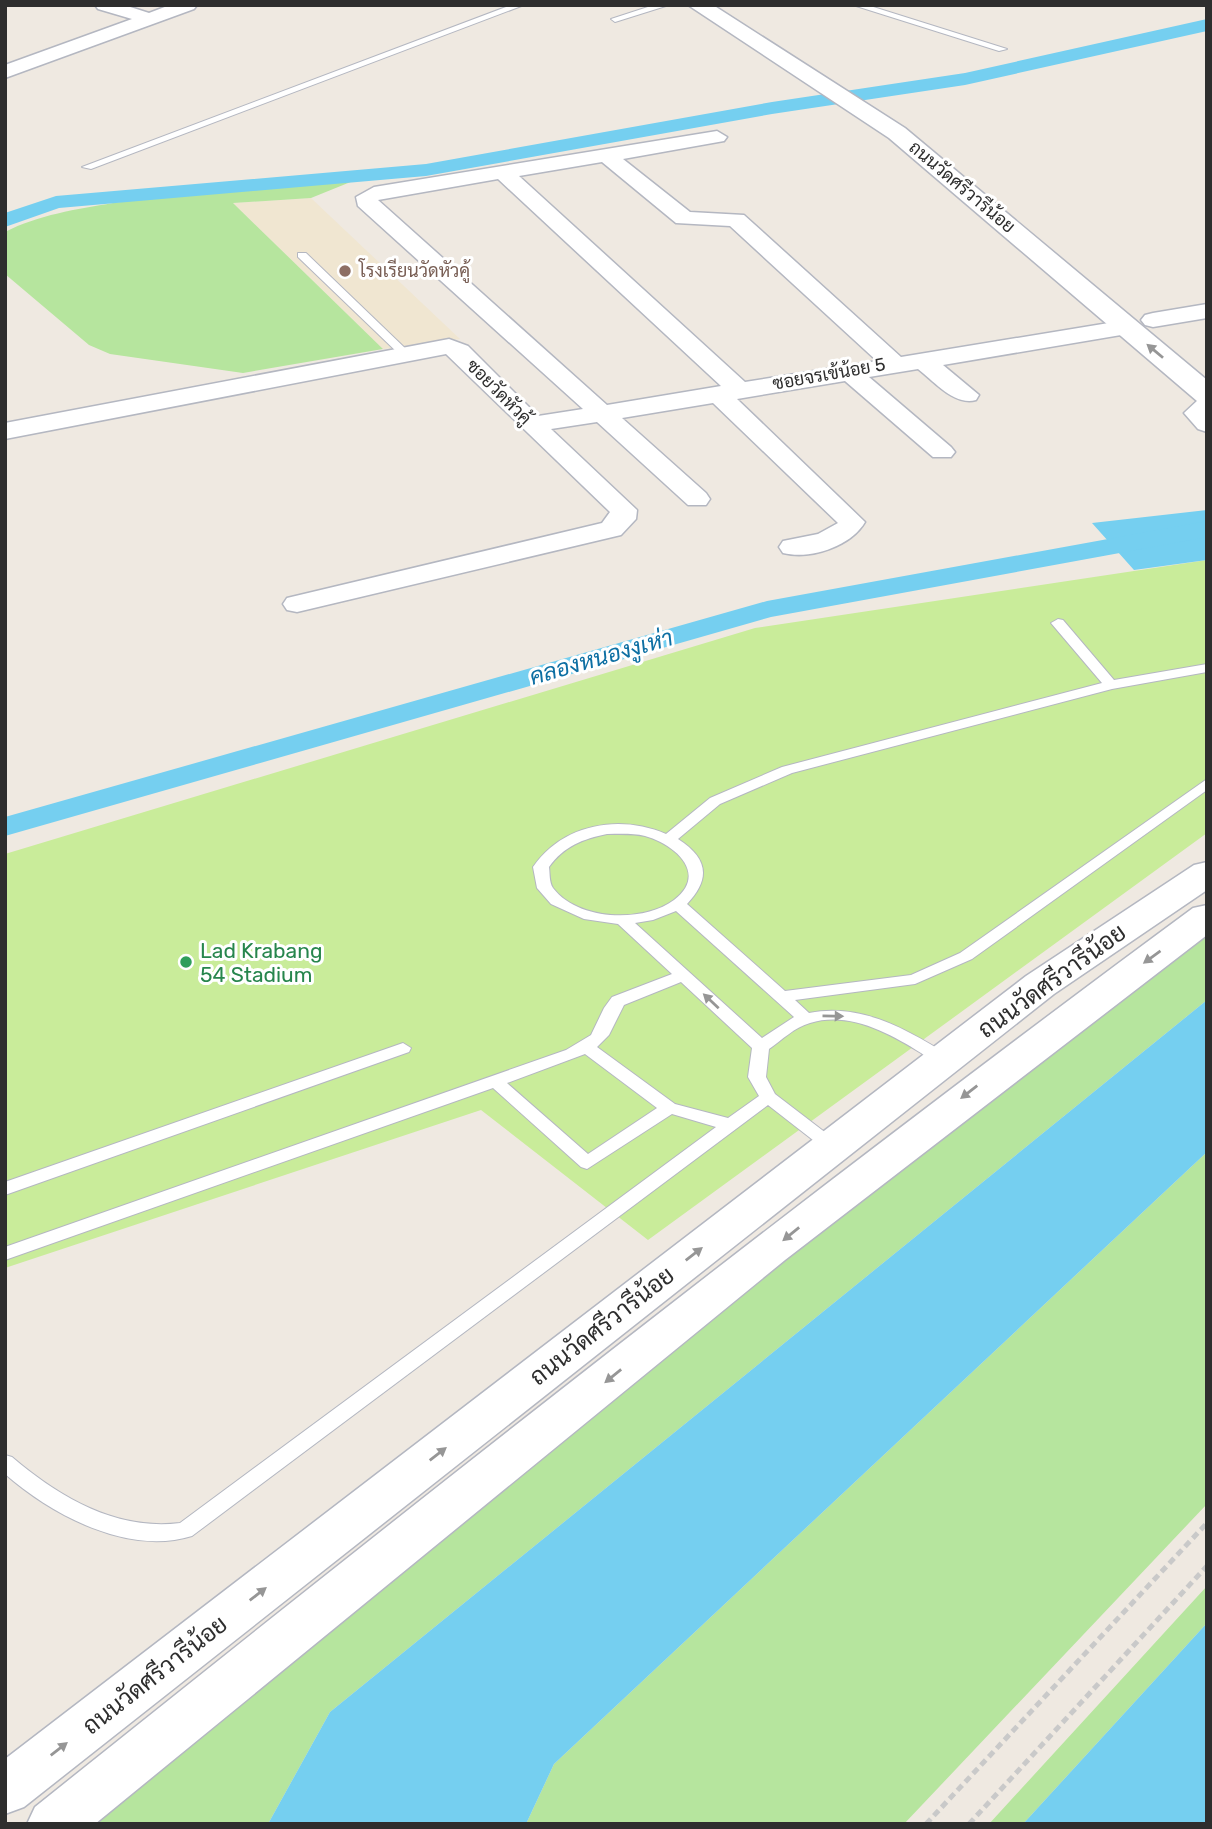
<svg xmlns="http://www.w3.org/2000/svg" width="1212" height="1829" font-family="Rubik,Sarabun,sans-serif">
  <rect width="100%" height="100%" fill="#efe9e1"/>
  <!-- education -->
  <path fill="#f0e6d1" d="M 311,198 L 460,339 L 383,349 L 233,203 Z"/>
  <!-- green -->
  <path fill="#b6e59e" d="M 353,181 L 311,198 L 233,203 L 383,349 L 243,373 L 110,354 L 89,345 L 5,274 L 5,232 C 38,215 77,209 113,203 C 193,192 273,190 353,181 Z
    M 1207,934 L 1207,1000 L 330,1712 L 268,1824 L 82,1824 L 260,1657 Z
    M 1207,1152 L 1207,1504 L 904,1824 L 526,1824 L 554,1764 Z
    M 1207,1586 L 1207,1623 L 1023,1824 L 989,1824 Z"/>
  <!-- pitch -->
  <path fill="#c9ec9a" d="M 1207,560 L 1207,833 L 648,1240 L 481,1110 L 5,1268 L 5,854 L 755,628 Z"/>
  <!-- water -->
  <path fill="#75cff0" d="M 1207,510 L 1207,560 L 1134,570 L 1092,523 Z
    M 1207,1000 L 1207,1152 L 554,1764 L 526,1824 L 268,1824 L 330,1712 Z
    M 1207,1623 L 1207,1824 L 1023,1824 Z"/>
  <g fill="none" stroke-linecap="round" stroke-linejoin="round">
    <!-- canal -->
    <path fill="#75cff0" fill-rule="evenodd" d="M 1207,19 L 1207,31 L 965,85 L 772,114 L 426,176 L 59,208 L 5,227 L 5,213 L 56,196 L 426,164 L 772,102 L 965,73 Z
      M 1207,521 L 1207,537 L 771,617 L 5,836 L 5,817 L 767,601 Z"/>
    <!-- service casing -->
    <g stroke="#b4b7c1" stroke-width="2">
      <path id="service" d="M 511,5 L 524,5 L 91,169 L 82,167 Z
        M 654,5 L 669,5 L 615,22 L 611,19 Z
        M 853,5 L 867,5 L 1007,49 L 999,51 Z
        M 298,253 L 306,253 L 408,351 L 408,355 L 400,355 L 298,257 Z
        M 1058,619 L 1063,620 L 1114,680 L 1207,664 L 1207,672 L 1112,689 L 792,773 L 720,804 L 678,839 C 708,858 711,879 687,904 L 785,991 L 911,975 L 960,953 L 1207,779 L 1207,790 L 972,959 L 915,984 L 795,1000 L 809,1013 C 862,1003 906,1029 950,1056 L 952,1060 L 950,1064 C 939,1067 930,1059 921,1053 C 889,1033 849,1011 810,1023 C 795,1027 782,1040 769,1049 L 766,1077 L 775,1094 L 839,1143 L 842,1147 L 839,1151 L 827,1151 L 768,1105 L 192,1536 C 128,1556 52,1515 5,1474 L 5,1455 L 12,1457 C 59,1497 116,1531 180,1523 L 716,1127 L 672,1114 L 587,1169 L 581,1167 L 493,1088 L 5,1260 L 5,1247 L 566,1050 L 591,1035 L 604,1008 L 612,997 L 672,974 L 618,924 L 584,919 L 551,904 L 537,888 L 533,867 C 563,824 619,814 666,834 L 710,798 L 782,767 L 1102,683 L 1051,623 ZM 607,834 C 619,834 633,833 645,836 C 674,844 709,873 674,900 C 643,923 578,921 553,888 C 549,882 550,874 549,867 C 564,846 583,839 607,834 ZM 676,911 L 794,1017 L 762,1038 L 635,923 L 653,920 ZM 681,982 L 752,1048 L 748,1077 L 759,1096 L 728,1118 L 675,1104 L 597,1047 L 609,1035 L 624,1005 ZM 585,1054 L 657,1108 L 588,1154 L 507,1083 Z
        M 403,1043 L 411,1048 L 409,1052 L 5,1195 L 5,1182 Z"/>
    </g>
    <!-- minor casing -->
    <g stroke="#b4b7c1" stroke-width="3">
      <path id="minor" d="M 95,5 L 124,5 L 149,13 L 170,5 L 197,5 L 194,9 L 5,78 L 5,65 L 132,19 L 98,9 Z
        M 717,131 L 727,137 L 724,141 L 623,159 L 690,212 L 744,215 L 901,357 L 1127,320 L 1135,322 L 1139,327 L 1135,332 L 1127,334 L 943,365 L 979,395 L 976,400 C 954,406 934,381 918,369 L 869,377 L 951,447 L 955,452 L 951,457 L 933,457 L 845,381 L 737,399 L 865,522 C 851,546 811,560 783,553 L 779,547 L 783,541 L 818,534 L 838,523 L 713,403 L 622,418 L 706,493 L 710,499 L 706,505 L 688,505 L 597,422 L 551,429 L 637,510 L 636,519 L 621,535 L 297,612 L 287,610 L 283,604 L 287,598 L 602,523 L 610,512 L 446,354 L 5,439 L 5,423 L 449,339 L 468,346 L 538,416 L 583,409 L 358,206 L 356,197 L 374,187 ZM 602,162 L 676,223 L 730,226 L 877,361 L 745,382 L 519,176 ZM 498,179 L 721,386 L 607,405 L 378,200 Z
        M 1207,304 L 1207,318 L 1153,327 L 1145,325 L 1141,320 L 1145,315 L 1153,313 Z
        M 1207,398 L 1207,432 L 1198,429 L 1184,413 L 1198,400 Z"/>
    </g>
    <!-- secondary casing -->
    <g stroke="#b4b7c1" stroke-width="3">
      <path id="secondary" d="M 688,5 L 713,5 L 905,128 L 1207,380 L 1207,404 L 1197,401 L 889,138 Z
        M 1207,862 L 1207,890 L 1054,994 L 24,1807 L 5,1814 L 5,1759 L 1026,976 L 1194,865 Z
        M 1207,905 L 1207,935 L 785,1260 L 95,1824 L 27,1824 L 35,1807 C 417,1501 800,1198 1193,908 Z"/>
    </g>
    <!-- path -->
    <path stroke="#c9c9c9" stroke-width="5" stroke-dasharray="7 4.5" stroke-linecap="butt" d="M 926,1824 L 1207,1523
      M 969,1824 L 1207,1566"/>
    <!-- service -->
    <use href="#service" fill="#fff" fill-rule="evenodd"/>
    <!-- minor -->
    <use href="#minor" fill="#fff" fill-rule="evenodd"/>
    <!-- secondary -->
    <use href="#secondary" fill="#fff" fill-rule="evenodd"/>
  </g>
  <!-- one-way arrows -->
  <defs><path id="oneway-solid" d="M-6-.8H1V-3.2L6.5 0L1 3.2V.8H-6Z" transform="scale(1.75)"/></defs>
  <g fill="#969696">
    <use href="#oneway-solid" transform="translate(1155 351) rotate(-140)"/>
    <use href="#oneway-solid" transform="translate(1152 957) rotate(144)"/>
    <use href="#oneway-solid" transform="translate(711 1001) rotate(-137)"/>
    <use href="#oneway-solid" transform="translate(833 1016) rotate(1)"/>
    <use href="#oneway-solid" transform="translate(969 1092) rotate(142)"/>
    <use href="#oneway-solid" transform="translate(791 1234) rotate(141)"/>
    <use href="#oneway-solid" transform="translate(694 1254) rotate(-38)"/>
    <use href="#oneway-solid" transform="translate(613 1376) rotate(141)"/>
    <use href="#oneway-solid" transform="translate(438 1454) rotate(-38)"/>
    <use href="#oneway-solid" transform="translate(258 1594) rotate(-38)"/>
    <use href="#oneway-solid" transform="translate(59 1749) rotate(-38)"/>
  </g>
  <!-- markers -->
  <circle fill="#8d6e63" stroke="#fff" stroke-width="2.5" cx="345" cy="271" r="7"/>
  <circle fill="#2e9e5b" stroke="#fff" stroke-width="2.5" cx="186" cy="962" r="7"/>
  <g text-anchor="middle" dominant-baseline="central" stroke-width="6" stroke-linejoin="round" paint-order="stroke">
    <!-- far-street labels -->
    <g font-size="18" fill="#2e2e2e" stroke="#fff">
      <text transform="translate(962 187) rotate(40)">ถนนวัดศรีวารีน้อย</text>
      <text transform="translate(829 374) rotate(-10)">ซอยจรเข้น้อย 5</text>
      <text transform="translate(499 392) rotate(45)">ซอยวัดหัวคู้</text>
    </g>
    <!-- far-education labels -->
    <g font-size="18" fill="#785e54" stroke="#fff" text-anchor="start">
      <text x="359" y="271">โรงเรียนวัดหัวคู้</text>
    </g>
    <!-- leisure labels -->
    <g font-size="21" fill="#27864d" stroke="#fff" text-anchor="start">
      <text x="200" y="950">Lad Krabang<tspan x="200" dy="24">54 Stadium</tspan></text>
    </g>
    <!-- water labels -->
    <g font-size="23" font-style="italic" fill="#0d6fa3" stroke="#fff">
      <text transform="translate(601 657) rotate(-16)">คลองหนองงูเห่า</text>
    </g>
    <!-- near-street labels -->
    <g font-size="24" fill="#2e2e2e" stroke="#fff">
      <text transform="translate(1052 981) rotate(-36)">ถนนวัดศรีวารีน้อย</text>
      <text transform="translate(602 1326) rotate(-38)">ถนนวัดศรีวารีน้อย</text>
      <text transform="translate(155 1675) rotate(-38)">ถนนวัดศรีวารีน้อย</text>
    </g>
  </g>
  <!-- border -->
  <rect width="1212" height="1829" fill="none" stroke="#2e2e2e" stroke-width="14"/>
</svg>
